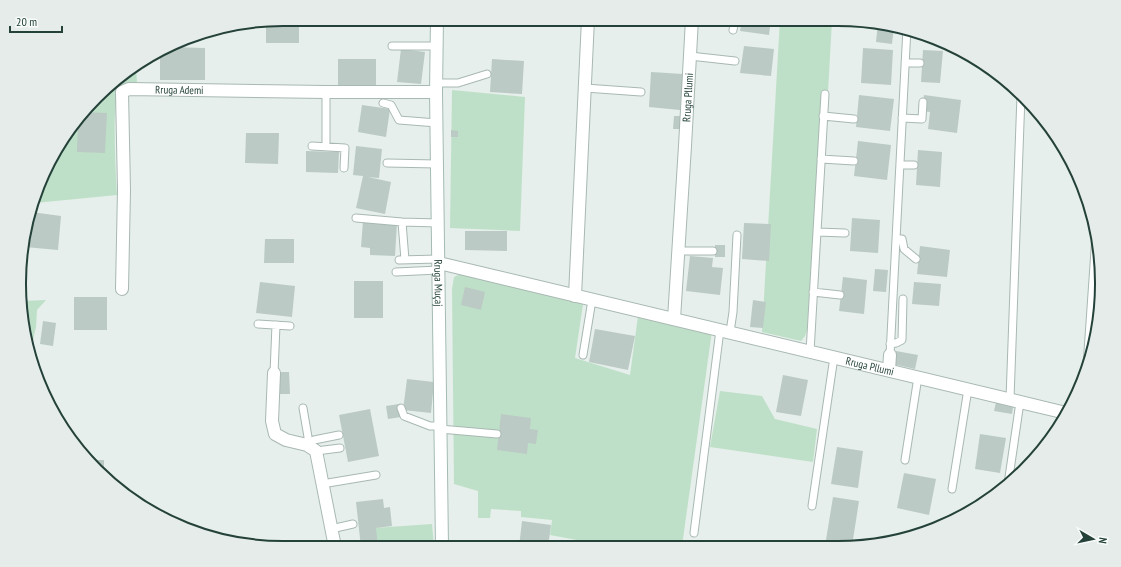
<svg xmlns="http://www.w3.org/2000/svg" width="1121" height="567" font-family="'PT Sans Narrow',sans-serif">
  <rect width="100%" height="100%" fill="#e6efeb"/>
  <!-- green -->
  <path fill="#bfe0c8" d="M 780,19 L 832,20 L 828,92 L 822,92 L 807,330 L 805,336 L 801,341 L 762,332 Z
    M 136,66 L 137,83 C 132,83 124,83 120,87 C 111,97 116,178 117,195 L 35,203 L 55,151 L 84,109 L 122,74 Z
    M 452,90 L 525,97 L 520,231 L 450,228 Z
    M 460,274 L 583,304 L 575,358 L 630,375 L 638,316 L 712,331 L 682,546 L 609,546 L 550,535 L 552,520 L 521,517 L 521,511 L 491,509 L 490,518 L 478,518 L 478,491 L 454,484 L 452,289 L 454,277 Z
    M 46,300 L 37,310 L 36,327 L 31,349 L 21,318 L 22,301 Z
    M 720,391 L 762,396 L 775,419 L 817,429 L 813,462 L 710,447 Z
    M 432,524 L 434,547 L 377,547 L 374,528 Z"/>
  <!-- building -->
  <path fill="#bbcac4" d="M 284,19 L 299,19 L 299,43 L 266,43 L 266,22 Z
    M 742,19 L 771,19 L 769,35 L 740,31 Z
    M 878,23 L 894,26 L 892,44 L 876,42 Z
    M 744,46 L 774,49 L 771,76 L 740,73 Z
    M 171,47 L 205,48 L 205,80 L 160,80 L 160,54 Z
    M 863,48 L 893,50 L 891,85 L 861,83 Z
    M 401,49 L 425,52 L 421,84 L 397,82 Z
    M 923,50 L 943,51 L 940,83 L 921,82 Z
    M 338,59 L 376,59 L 376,87 L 338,87 Z
    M 492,59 L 524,61 L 522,94 L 490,92 Z
    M 651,72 L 683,74 L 680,110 L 649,107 Z
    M 859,95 L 894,99 L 890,131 L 856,127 Z
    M 924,95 L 961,100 L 957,133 L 928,129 L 930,112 L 922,111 Z
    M 362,105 L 390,109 L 386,137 L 358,132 Z
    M 83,112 L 107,113 L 105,153 L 77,152 L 78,118 Z
    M 674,116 L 683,116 L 682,129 L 673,129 Z
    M 451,130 L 458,131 L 458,137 L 451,137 Z
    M 246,133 L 279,133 L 278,164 L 245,163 Z
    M 858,141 L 891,145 L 887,180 L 854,176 Z
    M 356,146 L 382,149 L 379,178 L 368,177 L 391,182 L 385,214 L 356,208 L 363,176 L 353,175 Z
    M 918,150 L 942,152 L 940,187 L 916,185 Z
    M 306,151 L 339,152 L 338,173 L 306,172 Z
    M 31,212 L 61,216 L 58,250 L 25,247 L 28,222 Z
    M 852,218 L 880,220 L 878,253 L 850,251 Z
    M 363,221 L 397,223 L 395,256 L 370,255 L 370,248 L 361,247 Z
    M 744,223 L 771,224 L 769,261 L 742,259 Z
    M 465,231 L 507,231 L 507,251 L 465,250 Z
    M 265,239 L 294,239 L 294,263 L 264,263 Z
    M 715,245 L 725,245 L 725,257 L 715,257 Z
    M 920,246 L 950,250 L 947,277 L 917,274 Z
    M 690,256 L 713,258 L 712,267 L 723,268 L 720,295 L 686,291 Z
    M 875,269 L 888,270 L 886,292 L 873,291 Z
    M 843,277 L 867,280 L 864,314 L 839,311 Z
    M 354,281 L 383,281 L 383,318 L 354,318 Z
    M 260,282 L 295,286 L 292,317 L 256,313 Z
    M 914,282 L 941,284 L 939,306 L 912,304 Z
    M 465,287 L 485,292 L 481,310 L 461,305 Z
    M 74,297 L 107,297 L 107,330 L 74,330 Z
    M 753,300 L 766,302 L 763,328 L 750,327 Z
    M 43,321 L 56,323 L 53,346 L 40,344 Z
    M 595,329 L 635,336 L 628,370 L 589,362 Z
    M 896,351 L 918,355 L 915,369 L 893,364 Z
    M 278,372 L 289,372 L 290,394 L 278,394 Z
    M 783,375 L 808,380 L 801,416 L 776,412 Z
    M 407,379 L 434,382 L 431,413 L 403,410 Z
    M 997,398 L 1014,401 L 1012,414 L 994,411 Z
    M 399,404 L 401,417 L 388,419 L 386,406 Z
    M 370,409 L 379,456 L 348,462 L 339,415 Z
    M 501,414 L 531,418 L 530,429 L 538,430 L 536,444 L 528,443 L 527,454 L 497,450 Z
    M 980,434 L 1006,438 L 1000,473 L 975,469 Z
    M 837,447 L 863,451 L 858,488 L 831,484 Z
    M 89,460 L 104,460 L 104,476 L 97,471 Z
    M 904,473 L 936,479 L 929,515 L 897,508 Z
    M 833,497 L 859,501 L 852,546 L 825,546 Z
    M 383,499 L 384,508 L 390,507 L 392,526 L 376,528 L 378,547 L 361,547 L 356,502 Z
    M 522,521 L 551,525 L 548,547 L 519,547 Z"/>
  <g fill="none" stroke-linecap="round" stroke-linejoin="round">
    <!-- lane casing -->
    <g stroke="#a8b8b2" stroke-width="9">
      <path id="lane" d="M 733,30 L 735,19
        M 392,46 L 437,46
        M 690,56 L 735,61
        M 905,63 L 920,63
        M 436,83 L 458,83 L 487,74
        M 585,88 L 641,92
        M 383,103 L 391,105 L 399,120 L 437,123
        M 823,116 L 854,119
        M 902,118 L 922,119 L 923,102
        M 312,146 L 345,148 L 344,168
        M 326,147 L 326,92
        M 821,159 L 854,161
        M 387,163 L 437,164
        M 900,165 L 914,165
        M 356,218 L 402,222 L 438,223
        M 402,222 L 405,260
        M 817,232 L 845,233
        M 896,239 L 902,239 L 904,249 L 916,259
        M 678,251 L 713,251
        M 399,260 L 438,259
        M 396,272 L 438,270
        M 813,292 L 840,295
        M 258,324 L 290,326
        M 730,332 L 733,312 L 737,235
        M 890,344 L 896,343 L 902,340 L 903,299
        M 810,352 L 825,94
        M 583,355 L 592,300
        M 890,355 L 907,28
        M 274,373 L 276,325
        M 1010,399 L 1021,95
        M 303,408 L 308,437 L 307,445
        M 401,408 L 404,416 L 430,426 L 441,426
        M 440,429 L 497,434
        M 309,446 L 314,440 L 339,435
        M 316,451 L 340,448
        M 905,460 L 918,377
        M 322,484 L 376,475
        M 1008,484 L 1020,402
        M 952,489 L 968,389
        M 812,506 L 834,357
        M 331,529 L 353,524
        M 694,533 L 720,330
        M 349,547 L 358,546 L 359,547"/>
    </g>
    <!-- street casing -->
    <g stroke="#a8b8b2" stroke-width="14">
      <g id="street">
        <path id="s1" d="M 439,263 L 1066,413"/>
        <path id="s2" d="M 122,289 L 124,190 L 122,92 L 129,89 L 326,92 L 436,92"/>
        <path d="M 575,296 L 588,19"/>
        <path id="s3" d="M 674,319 L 685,146 L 692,19"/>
        <path d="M 1090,359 L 1098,243"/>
        <path d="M 889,370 L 890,355"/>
        <path d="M 274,373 L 272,421 L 275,434 L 286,440 L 307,445 L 316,451 L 335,547"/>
      </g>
    </g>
    <!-- secondary casing -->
    <g stroke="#a4bbb3" stroke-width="14">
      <g id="secondary">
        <path id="s4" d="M 437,19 L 436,92 L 442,547"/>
      </g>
    </g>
    <!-- lane -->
    <use href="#lane" stroke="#fff" stroke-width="7"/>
    <!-- street -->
    <use href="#street" stroke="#fff" stroke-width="12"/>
    <!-- secondary -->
    <use href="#secondary" stroke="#fff" stroke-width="12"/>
  </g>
  <g text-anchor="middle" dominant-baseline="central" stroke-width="3.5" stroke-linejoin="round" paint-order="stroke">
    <!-- street labels -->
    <g font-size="11" fill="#24423a" stroke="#f7fbf9">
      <text stroke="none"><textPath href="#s2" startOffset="255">Rruga Ademi</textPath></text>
      <text stroke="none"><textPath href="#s3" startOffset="222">Rruga Pllumi</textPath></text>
      <text stroke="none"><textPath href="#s4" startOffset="264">Rruga Muçaj</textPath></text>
      <text stroke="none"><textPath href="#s1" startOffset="443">Rruga Pllumi</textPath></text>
    </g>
  </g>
  <!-- crop -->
  <path d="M0 0H1121V567H0ZM283 26H838A257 257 0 0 1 1095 283V284A257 257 0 0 1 838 541H283A257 257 0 0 1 26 284V283A257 257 0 0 1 283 26Z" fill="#e6ecea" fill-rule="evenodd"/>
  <path fill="none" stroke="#24423a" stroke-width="2" d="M283 26H838A257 257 0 0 1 1095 283V284A257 257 0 0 1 838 541H283A257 257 0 0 1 26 284V283A257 257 0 0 1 283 26Z"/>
  <!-- north arrow -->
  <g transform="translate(1093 539) rotate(99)" stroke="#f7fbf9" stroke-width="3" paint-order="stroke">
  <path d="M0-3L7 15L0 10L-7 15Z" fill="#24423a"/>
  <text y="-6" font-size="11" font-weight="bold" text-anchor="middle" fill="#24423a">N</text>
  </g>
  <!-- scale -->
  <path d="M10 26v6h52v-6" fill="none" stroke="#24423a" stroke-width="2"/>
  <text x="16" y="26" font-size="12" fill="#24423a" stroke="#f7fbf9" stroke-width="3" paint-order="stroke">20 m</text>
</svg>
